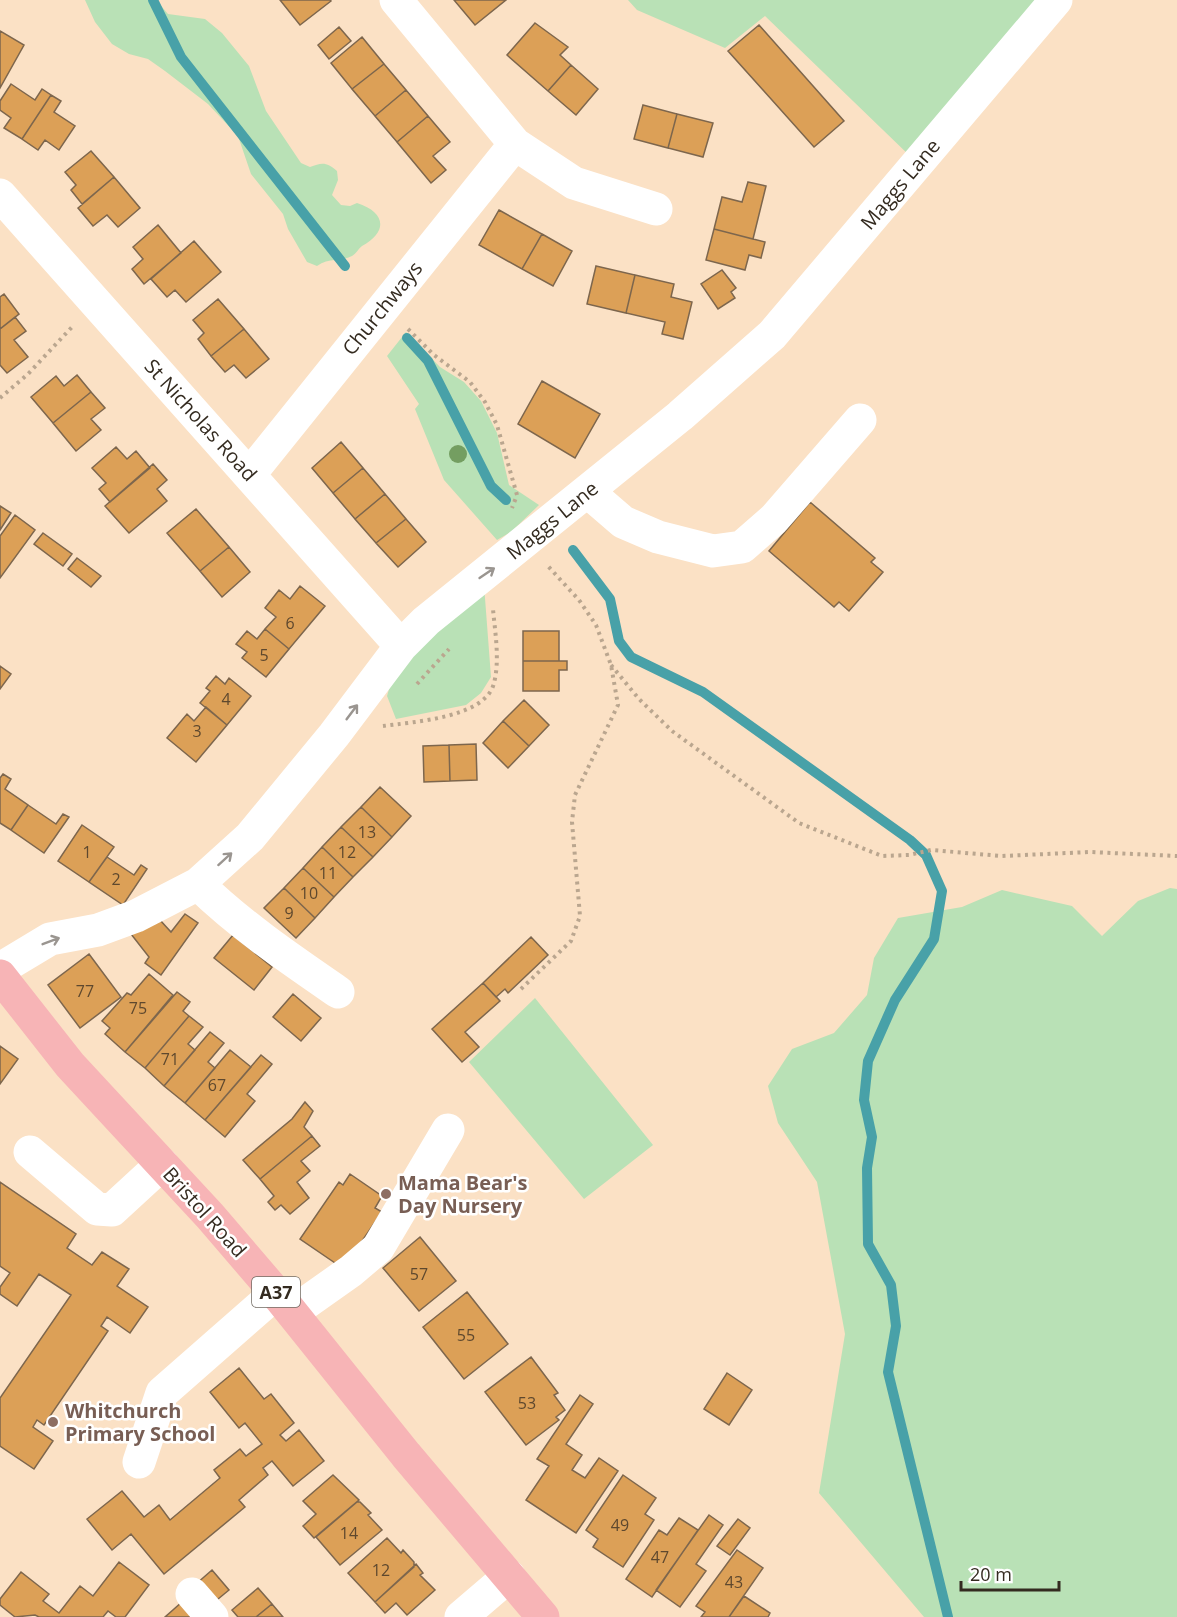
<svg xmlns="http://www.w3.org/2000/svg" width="1177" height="1617" font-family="'Open Sans',sans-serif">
  <rect width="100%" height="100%" fill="#fbe1c5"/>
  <!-- green -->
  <path fill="#b9e1b6" d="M 85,0 L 156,0 L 168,14 L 205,19 L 222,33 L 249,66 L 266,111 L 301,163 L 310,167 C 322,162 327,162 337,171 L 338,180 L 332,195 L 341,205 L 350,206 L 357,203 C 385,212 389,231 362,246 C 358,249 356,254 352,256 C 341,262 329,257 317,266 L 307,262 L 288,229 L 283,214 L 251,174 L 238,136 L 208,104 L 165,71 L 148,59 L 129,54 L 112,44 L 95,22 Z
    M 628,0 L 1041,0 L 912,158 L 765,16 L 725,48 L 637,10 Z
    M 406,332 L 440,367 L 464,382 L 481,401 L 497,433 L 509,485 L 539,505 L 511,532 L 497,540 L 444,480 L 415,409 L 419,404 L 387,356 Z
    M 484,585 L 491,677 L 481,693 L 466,705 L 396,719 L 387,696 L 394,672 Z
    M 1170,888 L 1177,889 L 1177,1617 L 924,1617 L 819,1493 L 845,1334 L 817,1182 L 778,1123 L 768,1086 L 792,1049 L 834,1033 L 867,995 L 874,958 L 898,918 L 962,907 L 1002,890 L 1072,906 L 1102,936 L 1138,901 Z
    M 535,998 L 653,1145 L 584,1199 L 469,1062 Z"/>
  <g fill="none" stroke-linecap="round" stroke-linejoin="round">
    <!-- stream -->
    <path stroke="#48a1a8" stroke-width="10" d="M 153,0 L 181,57 L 345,266
      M 407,338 L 428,361 L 491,486 L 506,500
      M 573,550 L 610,599 L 619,641 L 631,657 L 703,692 L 910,840 L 926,855 L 942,891 L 934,939 L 895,1000 L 868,1061 L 864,1100 L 872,1137 L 867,1168 L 868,1244 L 891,1285 L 896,1326 L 888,1372 L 948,1617"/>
  </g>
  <!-- building -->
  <path fill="#dca057" stroke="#7d664d" stroke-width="1.5" d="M 280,0 L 330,0 L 331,1 L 300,25 Z
    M 454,0 L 506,0 L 475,25 Z
    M 535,23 L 568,47 L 560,55 L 571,65 L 548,91 L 507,55 Z
    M 759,25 L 844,121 L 814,147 L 728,51 Z
    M 339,27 L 351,41 L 329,59 L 318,45 Z
    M 0,31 L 24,45 L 0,88 Z
    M 362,37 L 384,64 L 352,89 L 331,63 Z
    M 384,64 L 406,90 L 375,116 L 352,89 Z
    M 571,65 L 598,89 L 576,115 L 548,91 Z
    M 11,84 L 35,100 L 42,89 L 51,95 L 22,139 L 4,128 L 11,118 L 0,110 L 0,101 Z
    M 406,90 L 428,116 L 397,142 L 375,116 Z
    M 51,95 L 61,101 L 54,112 L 75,126 L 59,150 L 45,140 L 38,150 L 22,139 Z
    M 643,105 L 677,114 L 668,148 L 634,139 Z
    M 677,114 L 713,123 L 703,157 L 668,148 Z
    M 428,116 L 450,142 L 433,156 L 446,170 L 431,183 L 397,142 Z
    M 91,151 L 114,177 L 82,204 L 71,190 L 76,185 L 65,172 Z
    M 114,177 L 140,208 L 118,227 L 107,215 L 93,226 L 78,208 Z
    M 748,182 L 766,186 L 753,239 L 714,229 L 722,197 L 742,202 Z
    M 499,210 L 542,234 L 522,269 L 479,245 Z
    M 158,225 L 181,253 L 144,284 L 132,269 L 143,259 L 133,247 Z
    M 714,229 L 765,242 L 761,258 L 749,255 L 745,270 L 706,260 Z
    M 542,234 L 572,251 L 553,286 L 522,269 Z
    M 194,241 L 221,272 L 186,302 L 175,290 L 167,297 L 151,279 Z
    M 596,266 L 635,275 L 626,313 L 587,304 Z
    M 722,270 L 736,288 L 731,292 L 735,298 L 718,309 L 701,284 Z
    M 635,275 L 674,284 L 671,297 L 692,302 L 683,339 L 662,334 L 665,322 L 626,313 Z
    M 4,294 L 19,314 L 0,329 L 0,297 Z
    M 218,299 L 244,329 L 211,356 L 198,339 L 204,333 L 193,320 Z
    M 15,317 L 26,331 L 14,340 L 28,357 L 7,373 L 0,365 L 0,329 Z
    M 244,329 L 269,359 L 246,378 L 234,365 L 225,372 L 211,356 Z
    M 77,375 L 91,392 L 53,423 L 31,397 L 56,376 L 64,386 Z
    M 542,381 L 600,414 L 575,458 L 518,424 Z
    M 91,392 L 105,408 L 91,419 L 101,430 L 76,451 L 53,423 Z
    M 341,442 L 363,468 L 333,493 L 312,468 Z
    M 116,447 L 127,459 L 136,451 L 150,468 L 110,502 L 99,489 L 106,483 L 92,468 Z
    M 153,464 L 167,480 L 157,489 L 167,501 L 129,533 L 105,506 Z
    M 363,468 L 385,494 L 355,519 L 333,493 Z
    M 385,494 L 406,519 L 376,543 L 355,519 Z
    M 810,502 L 875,558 L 871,562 L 883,572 L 849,611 L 839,602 L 834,607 L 769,551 Z
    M 0,506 L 11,513 L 0,530 Z
    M 196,509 L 229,547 L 200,571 L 167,533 Z
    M 15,515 L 35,530 L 0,578 L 0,536 Z
    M 406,519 L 426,542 L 398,567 L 376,543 Z
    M 43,533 L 72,554 L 63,566 L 34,544 Z
    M 229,547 L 250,572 L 222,597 L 200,571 Z
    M 77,558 L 101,576 L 91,587 L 68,569 Z
    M 300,586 L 325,606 L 289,649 L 265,629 L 276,617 L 265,608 L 279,590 L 290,599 Z
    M 265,629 L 289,649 L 266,677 L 242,658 L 247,652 L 236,644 L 247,631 L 257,639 Z
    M 523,631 L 559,631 L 559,661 L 523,661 Z
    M 523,661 L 567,661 L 567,670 L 559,670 L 559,691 L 523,691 Z
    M 0,666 L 11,674 L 0,689 Z
    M 216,676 L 225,684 L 229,678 L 251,696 L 227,725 L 200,703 L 210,691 L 206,688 Z
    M 524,700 L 549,725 L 529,746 L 503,721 Z
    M 206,707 L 227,725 L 196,762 L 167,738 L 187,714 L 194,721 Z
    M 503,721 L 529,746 L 508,768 L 483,743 Z
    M 476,744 L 477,780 L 450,781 L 449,745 Z
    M 449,745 L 450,781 L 424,782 L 423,746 Z
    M 3,774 L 11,779 L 5,789 L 28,805 L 11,830 L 0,823 L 0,778 Z
    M 380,787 L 411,816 L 392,837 L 361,807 Z
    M 28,805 L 56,824 L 63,814 L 69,817 L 44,853 L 11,830 Z
    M 361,807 L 392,837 L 373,857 L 341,827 Z
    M 82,825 L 114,847 L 89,882 L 58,861 Z
    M 341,827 L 373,857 L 353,877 L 322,847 Z
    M 322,847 L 353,877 L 334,897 L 303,868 Z
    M 107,857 L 134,875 L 141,865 L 147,869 L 123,905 L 89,882 Z
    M 303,868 L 334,897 L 315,918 L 284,888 Z
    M 284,888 L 315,918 L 296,938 L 264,908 Z
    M 185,914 L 198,923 L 161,975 L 145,963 L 149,957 L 131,934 L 159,919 L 171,932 Z
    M 233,935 L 272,967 L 254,990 L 214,958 Z
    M 531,937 L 548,955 L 508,993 L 505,989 L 496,997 L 483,983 Z
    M 89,954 L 121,997 L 80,1028 L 48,985 Z
    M 149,974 L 173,995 L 125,1052 L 105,1034 L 110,1028 L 102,1021 L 127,993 L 131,995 Z
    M 483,983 L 500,1001 L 465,1032 L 479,1047 L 462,1062 L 432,1029 Z
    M 177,992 L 190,1002 L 183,1011 L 189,1016 L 145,1068 L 125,1052 Z
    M 293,994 L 321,1018 L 301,1041 L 273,1017 Z
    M 189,1016 L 203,1027 L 188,1044 L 195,1050 L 164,1086 L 145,1068 Z
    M 210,1032 L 224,1043 L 208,1062 L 215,1068 L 185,1103 L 164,1086 Z
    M 0,1046 L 18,1059 L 0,1084 Z
    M 230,1050 L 251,1067 L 205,1120 L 185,1103 Z
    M 261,1055 L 272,1064 L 247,1094 L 255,1101 L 225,1137 L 205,1120 Z
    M 305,1102 L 313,1111 L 304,1127 L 312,1136 L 260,1179 L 243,1160 L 292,1119 Z
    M 312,1136 L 320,1146 L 301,1161 L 310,1171 L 297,1182 L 309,1198 L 290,1214 L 281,1205 L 275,1210 L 268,1202 L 274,1196 L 260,1179 Z
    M 350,1174 L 382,1196 L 375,1208 L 382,1212 L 349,1260 L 338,1265 L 300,1239 L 339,1182 L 343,1185 Z
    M 0,1182 L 76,1234 L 67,1248 L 92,1265 L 102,1252 L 129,1269 L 117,1286 L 148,1307 L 130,1333 L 107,1317 L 101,1326 L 108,1331 L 44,1425 L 37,1420 L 33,1427 L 53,1441 L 34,1469 L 0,1446 L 0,1398 L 71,1295 L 39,1274 L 17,1306 L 0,1294 L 0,1287 L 10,1273 L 0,1266 Z
    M 420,1237 L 456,1281 L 419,1311 L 383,1268 Z
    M 467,1292 L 508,1344 L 464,1379 L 423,1327 Z
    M 531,1357 L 558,1393 L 554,1395 L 565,1410 L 556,1417 L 559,1420 L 526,1445 L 485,1392 Z
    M 239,1368 L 264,1399 L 271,1394 L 294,1423 L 280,1435 L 286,1441 L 299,1430 L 324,1461 L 293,1486 L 272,1461 L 263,1468 L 268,1475 L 239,1500 L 245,1507 L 164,1574 L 131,1534 L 112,1550 L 87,1519 L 122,1491 L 144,1517 L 159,1505 L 170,1520 L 220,1478 L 214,1470 L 240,1449 L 246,1456 L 262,1444 L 245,1423 L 239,1428 L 210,1392 Z
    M 727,1373 L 752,1390 L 729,1425 L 704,1409 Z
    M 580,1395 L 593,1404 L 566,1444 L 582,1455 L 572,1470 L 585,1478 L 599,1458 L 618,1471 L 576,1533 L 526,1500 L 549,1466 L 537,1459 Z
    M 333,1475 L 359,1500 L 314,1538 L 303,1526 L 316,1514 L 303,1501 Z
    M 623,1475 L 656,1498 L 645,1514 L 654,1520 L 623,1567 L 593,1547 L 598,1539 L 586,1530 Z
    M 357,1502 L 360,1502 L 371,1513 L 368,1515 L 382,1530 L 340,1565 L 316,1537 Z
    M 709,1515 L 723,1525 L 696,1564 L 706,1571 L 680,1607 L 656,1590 Z
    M 679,1518 L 698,1530 L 652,1597 L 626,1579 L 659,1530 L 667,1535 Z
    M 738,1519 L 750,1528 L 730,1555 L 717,1546 Z
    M 387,1538 L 401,1553 L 403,1550 L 414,1562 L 414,1567 L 375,1602 L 348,1573 Z
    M 737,1550 L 763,1568 L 729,1617 L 701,1617 L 705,1612 L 696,1606 Z
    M 119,1562 L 149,1585 L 125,1617 L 116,1617 L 108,1611 L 103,1617 L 39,1617 L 35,1615 L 15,1617 L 0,1605 L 0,1599 L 21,1572 L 49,1594 L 43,1601 L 59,1613 L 80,1586 L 93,1596 Z
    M 416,1564 L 423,1573 L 420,1575 L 435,1590 L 407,1615 L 396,1603 L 385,1613 L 375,1602 Z
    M 212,1570 L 229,1590 L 212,1604 L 196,1584 Z
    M 258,1588 L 272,1604 L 256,1617 L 238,1617 L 232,1610 Z
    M 744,1596 L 770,1613 L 768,1617 L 729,1617 Z
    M 183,1601 L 195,1617 L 165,1617 Z
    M 272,1604 L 283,1617 L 256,1617 Z"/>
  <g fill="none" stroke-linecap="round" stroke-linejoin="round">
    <!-- path -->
    <path stroke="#baa68f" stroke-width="4" stroke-dasharray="3 4.5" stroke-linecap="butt" d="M 408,329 L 434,355 L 470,382 L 485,402 L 497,425 L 517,495 L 512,508
      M 0,398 L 28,374 L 72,327
      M 611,665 L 639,699 L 672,731 L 799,823 L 882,856 L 909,855 L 931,850 L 1002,856 L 1090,852 L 1177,856
      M 417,684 L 449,649
      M 383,726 C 412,722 486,718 494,683 C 500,660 495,632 493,609
      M 521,989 L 571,941 L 580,916 L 572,822 L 575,795 L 618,705 L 611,665 L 596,625 L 579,600 L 546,564"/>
    <!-- minor -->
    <path stroke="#fff" stroke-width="33" d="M 515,144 L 574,183 L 656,209
      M 0,195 L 401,646
      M 250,474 L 515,144 L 396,0
      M 587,491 L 623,522 L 658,537 L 713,551 L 742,547 L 774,519 L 860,420
      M 198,884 C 240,925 290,959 338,992
      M 0,969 L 50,939 L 98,930 L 136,916 L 198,884 L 250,837 L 334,735 L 401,646 L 426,621 L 680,416 L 772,335 L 1056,0
      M 30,1152 L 97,1209 L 112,1210 L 162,1164
      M 293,1312 L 351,1271 L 378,1248 L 448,1130
      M 139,1462 L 162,1393 L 276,1293
      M 192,1594 L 212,1617
      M 461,1617 L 509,1576"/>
    <!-- highway -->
    <path stroke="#f7b4b6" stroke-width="33" d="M 0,976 L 70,1065 L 210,1216 L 276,1293 L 406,1455 L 543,1617"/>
  </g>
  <!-- trees -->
  <circle fill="#749e61" cx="458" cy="454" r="9"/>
  <!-- one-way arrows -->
  <defs><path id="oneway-shaft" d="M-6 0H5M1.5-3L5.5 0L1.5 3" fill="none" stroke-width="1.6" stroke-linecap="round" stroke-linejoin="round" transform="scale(1.5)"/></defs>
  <g stroke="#9a9590">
    <use href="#oneway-shaft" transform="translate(487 573) rotate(-34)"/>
    <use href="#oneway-shaft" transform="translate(352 712) rotate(-53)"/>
    <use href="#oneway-shaft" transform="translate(225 859) rotate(-42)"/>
    <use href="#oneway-shaft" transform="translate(51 941) rotate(-21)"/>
  </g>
  <!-- markers -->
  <g fill="#8d6e63" stroke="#fff" stroke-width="2">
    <circle cx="386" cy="1194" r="6"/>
    <circle cx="53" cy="1422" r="6"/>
  </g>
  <g text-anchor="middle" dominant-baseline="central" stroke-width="5" stroke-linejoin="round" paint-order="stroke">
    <!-- number labels -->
    <g font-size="16" fill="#5e482e">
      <text x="290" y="623">6</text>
      <text x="264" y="655">5</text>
      <text x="226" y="699">4</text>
      <text x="197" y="731">3</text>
      <text x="367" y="832">13</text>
      <text x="87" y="852">1</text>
      <text x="347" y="852">12</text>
      <text x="328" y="873">11</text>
      <text x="116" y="879">2</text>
      <text x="309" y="893">10</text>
      <text x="289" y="913">9</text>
      <text x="85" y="991">77</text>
      <text x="138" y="1008">75</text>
      <text x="170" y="1059">71</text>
      <text x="217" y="1085">67</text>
      <text x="419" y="1274">57</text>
      <text x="466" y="1335">55</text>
      <text x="527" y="1403">53</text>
      <text x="620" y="1525">49</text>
      <text x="349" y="1533">14</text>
      <text x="660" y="1557">47</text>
      <text x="381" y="1570">12</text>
      <text x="734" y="1582">43</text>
    </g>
    <!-- shield labels -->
    <rect fill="#fff" stroke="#716b63" stroke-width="1.5" x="252" y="1277" width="48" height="30" rx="4.5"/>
    <g font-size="18" font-weight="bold" fill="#342b20">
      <text x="276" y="1292">A37</text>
    </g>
    <!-- street labels -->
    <g font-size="20" fill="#342b20" stroke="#fff">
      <text transform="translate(900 184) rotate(-50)">Maggs Lane</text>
      <text transform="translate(382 308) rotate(-51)">Churchways</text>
      <text transform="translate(201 420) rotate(48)">St Nicholas Road</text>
      <text transform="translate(552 520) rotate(-39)">Maggs Lane</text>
      <text transform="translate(205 1212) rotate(48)">Bristol Road</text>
    </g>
    <!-- education labels -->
    <g font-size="20" font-weight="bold" fill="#785e54" stroke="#fff" text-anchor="start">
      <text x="398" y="1182">Mama Bear's<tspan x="398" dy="23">Day Nursery</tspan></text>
      <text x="65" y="1410">Whitchurch<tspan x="65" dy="23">Primary School</tspan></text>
    </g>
  </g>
  <!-- scale -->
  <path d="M961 1581v9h98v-9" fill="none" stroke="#342b20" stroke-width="3"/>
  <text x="970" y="1581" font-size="18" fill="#342b20" stroke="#ffffff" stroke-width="4.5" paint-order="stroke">20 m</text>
</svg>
